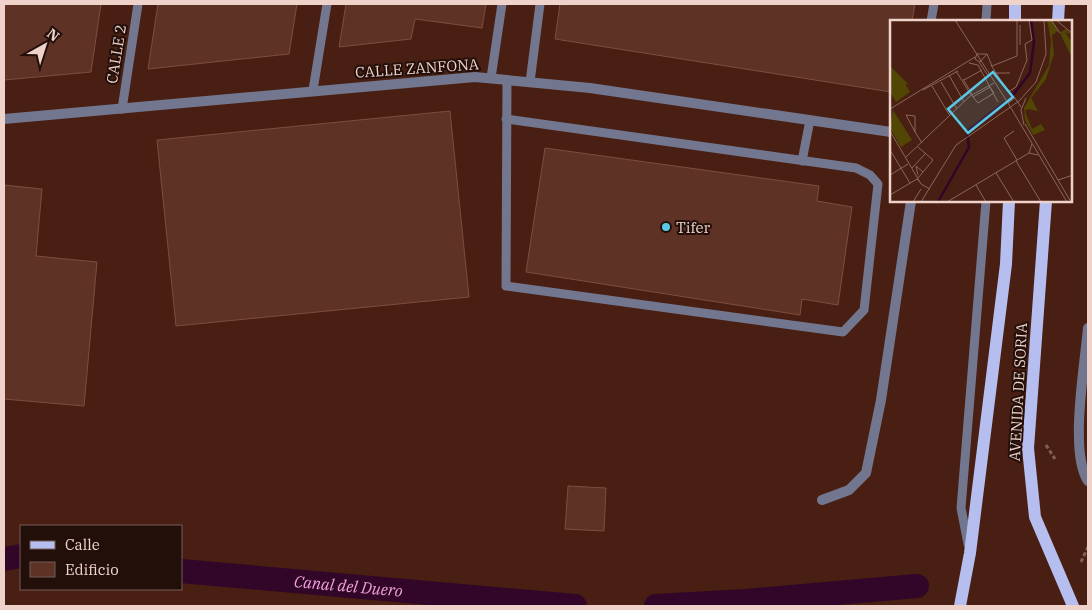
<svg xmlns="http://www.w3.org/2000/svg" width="1092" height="610" font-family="'IBM Plex Serif',serif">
  <rect width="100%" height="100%" fill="#481f12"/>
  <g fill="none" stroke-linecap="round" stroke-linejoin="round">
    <!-- canal -->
    <g stroke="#310628" stroke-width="24">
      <path d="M 4,559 L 21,556"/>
      <path id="s1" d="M 181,571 L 575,606"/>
      <path d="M 656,606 L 746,601 L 917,586"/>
    </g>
  </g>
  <!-- building -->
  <path fill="#5e3326" stroke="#7d4e40" d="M 4,4 L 101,4 L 91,72 L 4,80 Z
    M 158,4 L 297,4 L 289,54 L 148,69 Z
    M 346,4 L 486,4 L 482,28 L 415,19 L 411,39 L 339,47 Z
    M 560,4 L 915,4 L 912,21 L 891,21 L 891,92 L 555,39 Z
    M 450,111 L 469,297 L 176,326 L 157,140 Z
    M 545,148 L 819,186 L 817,201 L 852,207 L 838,305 L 802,299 L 800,315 L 526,272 Z
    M 4,185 L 42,189 L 36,256 L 97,262 L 84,406 L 4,399 Z
    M 568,486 L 606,488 L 604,531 L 565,529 Z"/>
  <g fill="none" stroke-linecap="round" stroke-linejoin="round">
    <!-- path -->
    <path stroke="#835f53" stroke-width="3" stroke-dasharray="4 2.5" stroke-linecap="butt" d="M 1046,445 L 1055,459
      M 1081,562 L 1088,547"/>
    <!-- service -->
    <path stroke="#72768e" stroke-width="9" d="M 931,21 L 934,4
      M 986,21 L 987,4
      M 491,78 L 502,4
      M 530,82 L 540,4
      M 313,90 L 327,4
      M 122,109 L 138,4
      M 506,119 L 856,168 L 870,175 L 878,184 L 864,310 L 843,332 L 506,286 L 507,80
      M 802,161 L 810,120
      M 968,544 L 961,508 L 986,201"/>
    <!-- minor -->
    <path stroke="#72768e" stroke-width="10" d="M 4,119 L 475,77 L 590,88 L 891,132
      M 1088,328 C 1085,364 1069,453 1088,481
      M 822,500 L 849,490 L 866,473 L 881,400 L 911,201"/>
    <!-- primary -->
    <path stroke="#b6bef0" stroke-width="12" d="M 1015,21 L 1015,4
      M 1058,21 L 1059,4
      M 1046,201 L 1028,448 L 1035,517 L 1073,606
      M 960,606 L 970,553 L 1006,264 L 1009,201"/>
  </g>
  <!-- markers -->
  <circle fill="#59c8e5" stroke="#220f0a" stroke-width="2" cx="666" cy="227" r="5"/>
  <g text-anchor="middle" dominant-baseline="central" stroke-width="4" stroke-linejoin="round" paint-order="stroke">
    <!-- street labels -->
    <g font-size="15" fill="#efd3ca" stroke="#220f0a">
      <text transform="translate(116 54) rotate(-81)">CALLE 2</text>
      <text transform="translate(417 68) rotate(-4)">CALLE ZANFONA</text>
      <text transform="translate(1018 392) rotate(-87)">AVENIDA DE SORIA</text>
    </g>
    <!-- poi labels -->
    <g font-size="15" fill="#efd3ca" stroke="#220f0a" text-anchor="start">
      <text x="676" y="227">Tifer</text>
    </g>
    <!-- water labels -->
    <g font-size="16" font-style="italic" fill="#eea2d8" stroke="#220f0a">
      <text stroke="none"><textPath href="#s1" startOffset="168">Canal del Duero</textPath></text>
    </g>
  </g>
  <!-- overview -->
  <g transform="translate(890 20)">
    <rect width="182" height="182" fill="#481f12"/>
    <path d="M 157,0 L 161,0 L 168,11 L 162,15 L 164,34 L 156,59 L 141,78 L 148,91 L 138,89 L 135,91 L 142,109 L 151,104 L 155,110 L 143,115 L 135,100 L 134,88 L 159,45 L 161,21 ZM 176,9 L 182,15 L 175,12 L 182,22 L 182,38 L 170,13 ZM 0,46 L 19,65 L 15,64 L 20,72 L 6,82 L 0,72 ZM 3,90 L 22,120 L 11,127 L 0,108 Z" fill="#524605"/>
    <path fill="none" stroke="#310628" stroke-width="2.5" d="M 123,75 L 140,53 L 144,22 L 141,0M 48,182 L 79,127 L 77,111 L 115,82"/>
    <path fill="none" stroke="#8b675c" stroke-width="1" d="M 65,0 L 118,83M 161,0 L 170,13M 166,0 L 183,14M 130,25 L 130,5M 87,34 L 97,34 L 90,42 L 85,39 ZM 97,34 L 102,46 L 127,36 L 127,0M 89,42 L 99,57M 79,43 L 88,45 L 108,82M 101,45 L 118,72 L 126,67 L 137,40 L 135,24 L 142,20 L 139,0M 66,51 L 81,75M 104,53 L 120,53M 59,55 L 74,82M 73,59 L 82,74M 74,60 L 92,50M 51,62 L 67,89M 42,66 L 60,96M 33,70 L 68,51M 82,75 L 83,77 L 88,83 L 104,73 L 100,67 L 83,77M 131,87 L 125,78 L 118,83 L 177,182M 0,89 L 85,37M 135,104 L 181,182M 134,105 L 131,90 L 136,78M 0,111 L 31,164 L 40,169M 124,111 L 114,118 L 127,140M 25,112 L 16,95 L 25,96 L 25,112 L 32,123M 142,124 L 139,133 L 148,135M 28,127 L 43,140 L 28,158M 0,130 L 20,163M 16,137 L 80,76 L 104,63M 126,141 L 151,182M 22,148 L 35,134M 106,153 L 124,182M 0,155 L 18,144M 28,155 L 26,146 L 33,152M 168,160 L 183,155M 86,165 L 96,182M 0,175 L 27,159 L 29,161M 23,182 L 31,169M 31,182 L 66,125 L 129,81 L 146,62 L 156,34 L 154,0M 57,182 L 139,133"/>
    <path fill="#59c8e5" fill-opacity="0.15" stroke="#59c8e5" stroke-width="2.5" d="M 103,52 L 123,77 L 78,113 L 58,89 Z"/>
    <rect width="182" height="182" fill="none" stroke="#efd3ca" stroke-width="2.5"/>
  </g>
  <!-- border -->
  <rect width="1092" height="610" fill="none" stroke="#efd3ca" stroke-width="10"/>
  <!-- legend -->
  <rect x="20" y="525" width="162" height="65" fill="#220f0a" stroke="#745d57"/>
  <rect x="30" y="541" width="25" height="8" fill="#b6bef0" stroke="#745d57"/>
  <text x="65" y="550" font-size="15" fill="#efd3ca">Calle</text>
  <rect x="30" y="562" width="25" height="15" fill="#5e3326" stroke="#745d57"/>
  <text x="65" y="575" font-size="15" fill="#efd3ca">Edificio</text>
  <!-- north arrow -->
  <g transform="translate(45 45) rotate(39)" stroke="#220f0a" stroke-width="4" paint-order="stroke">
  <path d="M0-4L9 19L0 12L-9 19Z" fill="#efd3ca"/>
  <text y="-8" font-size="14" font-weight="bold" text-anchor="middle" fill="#efd3ca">N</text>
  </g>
</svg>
